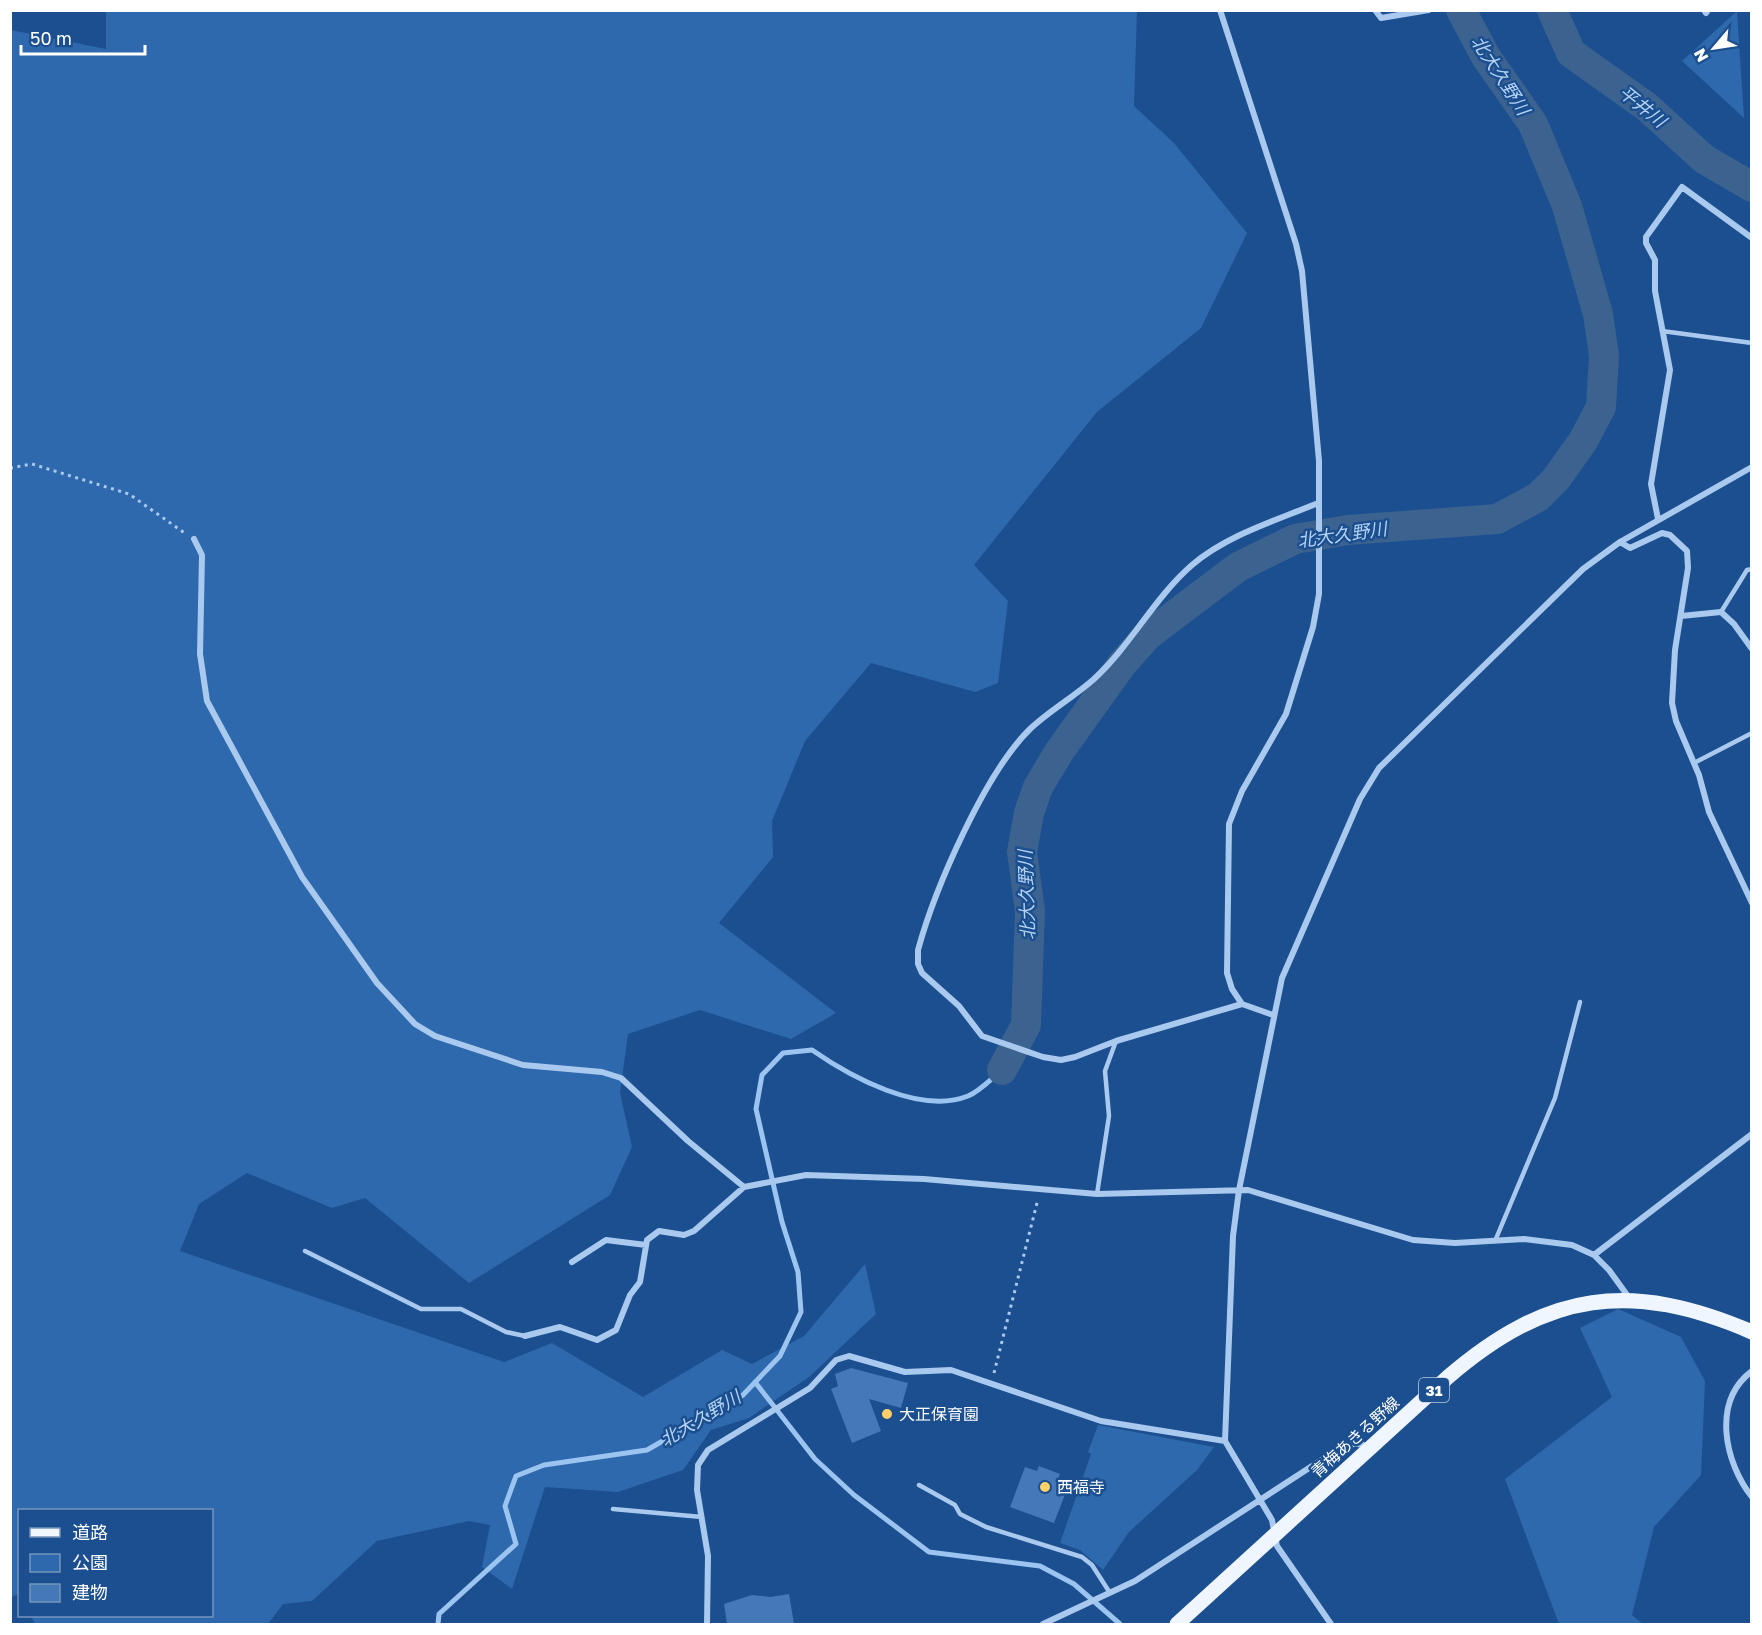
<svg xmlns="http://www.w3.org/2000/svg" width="1762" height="1635" font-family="'Golos Text','Noto Sans JP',sans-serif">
  <rect width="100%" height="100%" fill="#1b4f8f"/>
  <!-- green -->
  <path fill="#2e69ad" d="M 106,10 L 1137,11 L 1134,106 L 1174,143 L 1247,233 L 1201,328 L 1097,412 L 974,565 L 1008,601 L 998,683 L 975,692 L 871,663 L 805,741 L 772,821 L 773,857 L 719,923 L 836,1013 L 791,1039 L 700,1010 L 628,1034 L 620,1093 L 632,1147 L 610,1195 L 469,1283 L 365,1198 L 332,1208 L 247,1173 L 199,1204 L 180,1251 L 504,1362 L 552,1343 L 643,1397 L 722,1350 L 752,1364 L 804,1336 L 865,1264 L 876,1314 L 809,1377 L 749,1418 L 711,1430 L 683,1470 L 618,1492 L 545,1487 L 512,1589 L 482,1567 L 490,1525 L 469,1521 L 377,1541 L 312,1601 L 283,1604 L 268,1624 L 35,1624 L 31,1616 L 212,1616 L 212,1510 L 20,1510 L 19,1594 L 11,1597 L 11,30 L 106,49 Z
    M 1737,11 L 1744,118 L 1682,61 Z
    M 1618,1309 L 1681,1337 L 1705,1381 L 1701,1475 L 1654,1527 L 1632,1615 L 1643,1624 L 1559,1624 L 1505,1479 L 1612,1397 L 1580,1328 Z
    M 1098,1425 L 1214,1447 L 1197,1470 L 1129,1532 L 1103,1570 L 1080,1550 L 1060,1543 L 1091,1454 L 1088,1452 Z"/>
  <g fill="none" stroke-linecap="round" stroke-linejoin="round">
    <!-- stream -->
    <path stroke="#9cc4f0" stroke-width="5" d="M 755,1382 L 815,1459 L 854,1495 L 929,1552 L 1040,1566 L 1074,1584 L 1120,1624
      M 438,1624 L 439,1614 L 516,1544 L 505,1506 L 516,1476 L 544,1465 L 647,1450 L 743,1395 L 780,1356 L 801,1312 L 798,1272 L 782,1222 L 756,1109 L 762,1075 L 783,1053 L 812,1050 C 851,1077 920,1115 968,1096 C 980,1091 992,1078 1002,1070"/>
    <!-- river -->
    <path stroke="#3c6290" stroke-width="30" d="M 1552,10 L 1571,53 L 1647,107 L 1704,159 L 1752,187
      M 1002,1070 L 1026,1025 L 1030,911 L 1022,852 L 1029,813 L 1038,787 L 1059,752 L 1122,664 L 1148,635 L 1238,567 L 1295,539 L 1348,530 L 1497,519 L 1538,497 L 1556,479 L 1583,441 L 1601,407 L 1604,356 L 1598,314 L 1567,206 L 1533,124 L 1486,57 L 1461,10"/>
  </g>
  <!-- building -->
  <path fill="#4478b7" d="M 851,1368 L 908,1383 L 901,1408 L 869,1399 L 881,1431 L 852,1443 L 831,1389 L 838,1386 L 835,1374 Z
    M 1039,1466 L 1060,1474 L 1058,1479 L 1069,1484 L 1054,1523 L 1010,1507 L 1025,1467 L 1037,1471 Z
    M 789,1594 L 794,1624 L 727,1624 L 724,1604 L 752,1595 L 770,1597 Z"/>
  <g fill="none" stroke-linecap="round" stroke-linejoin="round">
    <!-- path -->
    <path stroke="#a9c9ee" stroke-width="3" stroke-dasharray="3 4.5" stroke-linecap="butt" d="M 10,344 L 10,347
      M 10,468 L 32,464 L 129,494 L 186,534
      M 994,1373 L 1038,1199"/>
    <!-- lane -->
    <path stroke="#a9c9ee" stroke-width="4.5" d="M 1662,331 L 1752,343
      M 1721,612 L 1747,570 L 1752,569
      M 1694,763 L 1752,733
      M 1097,1194 L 1109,1116 L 1105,1071 L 1116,1041
      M 1495,1241 L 1555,1098 L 1580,1002
      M 305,1251 L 421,1309 L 461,1309 L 506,1332 L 525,1336
      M 919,1485 L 955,1505 L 960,1514 L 986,1527 L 1082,1557 L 1092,1565 L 1110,1593
      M 613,1509 L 702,1517"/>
    <!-- street -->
    <path stroke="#a9c9ee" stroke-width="6" d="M 1220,10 L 1296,244 L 1302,271 L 1319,461 L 1319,594 L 1313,627 L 1286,714 L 1242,791 L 1229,824 L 1227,973 L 1232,989 L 1242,1004
      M 1375,10 L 1381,18 L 1429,10
      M 1704,10 L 1706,13 L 1708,10
      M 1658,519 L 1651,484 L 1670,370 L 1655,291 L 1655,260 L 1646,243 L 1646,237 L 1682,187 L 1752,238
      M 194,539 L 202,555 L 200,654 L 207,701 L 302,877 L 377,983 L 415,1024 L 435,1036 L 523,1065 L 602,1072 L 621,1078 L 688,1141 L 744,1187
      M 1620,542 L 1630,548 L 1662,533 L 1670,535 L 1687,551 L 1688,568 L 1675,650 L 1672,703 L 1676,721 L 1699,775 L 1709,812 L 1752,903
      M 1681,616 L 1721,612 L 1734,624 L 1752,649
      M 1273,1015 L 1242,1004 L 1116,1041 L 1075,1057 L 1061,1060 L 1043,1057 L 982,1036 L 959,1006 L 922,973 L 918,964 L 918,950 C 935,888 985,773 1030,729 C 1050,710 1074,697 1094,679 C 1131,645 1154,598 1192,565 C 1227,535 1275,521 1318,503
      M 1594,1255 L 1752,1134
      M 572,1262 L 606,1240 L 646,1245
      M 525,1336 L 560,1327 L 597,1340 L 616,1330 L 630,1295 L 640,1282 L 647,1240 L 659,1231 L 684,1235 L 694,1231 L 744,1187 L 806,1175 L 924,1179 L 1097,1194 L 1248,1190 L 1413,1240 L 1455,1243 L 1524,1239 L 1572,1245 L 1594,1255 L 1609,1270 L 1630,1299
      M 1752,1371 C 1711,1402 1725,1463 1752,1497
      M 707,1624 L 708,1556 L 697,1490 L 698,1465 L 708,1450 L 810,1388 L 836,1360 L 849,1356 L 905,1372 L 951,1370 L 1101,1421 L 1225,1441
      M 1043,1624 L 1135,1581 L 1326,1457 L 1355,1443 L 1370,1447
      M 1331,1624 L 1277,1546 L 1272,1520 L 1225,1441 L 1233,1236 L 1239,1190 L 1282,978 L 1360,799 L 1379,768 L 1583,569 L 1620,542 L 1752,467"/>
    <!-- primary -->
    <path stroke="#f0f6ff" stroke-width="15" d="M 1177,1624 L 1448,1377 C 1548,1291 1631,1280 1752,1332"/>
  </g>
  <!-- markers -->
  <g fill="#ffd166" stroke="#1b4f8f" stroke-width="2">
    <circle cx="887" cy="1414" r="6"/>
    <circle cx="1045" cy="1487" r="6"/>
  </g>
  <g text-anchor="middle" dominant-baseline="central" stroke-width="5" stroke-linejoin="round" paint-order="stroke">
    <!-- shield labels -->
    <rect fill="#1b4f8f" stroke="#bbcadd" stroke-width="1.5" x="1419" y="1378" width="30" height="24" rx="4.5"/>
    <g font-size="15" font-weight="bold" fill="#fff">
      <text x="1434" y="1390">31</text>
    </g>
    <!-- poi labels -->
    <g font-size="16" fill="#fff" stroke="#1b4f8f" text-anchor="start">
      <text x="899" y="1414">大正保育園</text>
      <text x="1057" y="1487">西福寺</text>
    </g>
    <!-- street labels -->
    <g font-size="16" fill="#fff" stroke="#1b4f8f">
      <text transform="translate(1355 1437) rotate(-42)">青梅あきる野線</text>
    </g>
    <!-- water labels -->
    <g font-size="18" font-style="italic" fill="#b5d3f5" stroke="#1b4f8f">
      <text transform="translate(1501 75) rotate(57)">北大久野川</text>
      <text transform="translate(1643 106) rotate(39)">平井川</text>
      <text transform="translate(1342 534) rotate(-8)">北大久野川</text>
      <text transform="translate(1026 895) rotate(-92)">北大久野川</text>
      <text transform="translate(700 1418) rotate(-31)">北大久野川</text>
    </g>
  </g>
  <!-- border -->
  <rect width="1762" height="1635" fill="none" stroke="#ffffff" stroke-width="24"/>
  <!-- legend -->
  <rect x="18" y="1509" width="195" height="108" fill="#1b4f8f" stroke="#7695bc" stroke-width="1.5"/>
  <rect x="30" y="1528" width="30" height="9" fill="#f0f6ff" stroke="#7695bc" stroke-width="1.5"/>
  <text x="72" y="1539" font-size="18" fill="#ffffff">道路</text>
  <rect x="30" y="1554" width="30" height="18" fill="#2e69ad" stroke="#7695bc" stroke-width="1.5"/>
  <text x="72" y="1569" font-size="18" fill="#ffffff">公園</text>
  <rect x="30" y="1584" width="30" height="18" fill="#4478b7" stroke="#7695bc" stroke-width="1.5"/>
  <text x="72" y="1599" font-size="18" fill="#ffffff">建物</text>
  <!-- north arrow -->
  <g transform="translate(1714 48) rotate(241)" stroke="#1b4f8f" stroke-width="4.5" paint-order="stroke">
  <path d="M0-4.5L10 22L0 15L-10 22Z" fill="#ffffff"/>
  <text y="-9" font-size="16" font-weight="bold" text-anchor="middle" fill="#ffffff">N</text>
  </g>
  <!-- scale -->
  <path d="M21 45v9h124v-9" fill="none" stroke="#ffffff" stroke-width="3"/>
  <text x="30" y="45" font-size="18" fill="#ffffff" stroke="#1b4f8f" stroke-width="4.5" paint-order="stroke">50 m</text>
</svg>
